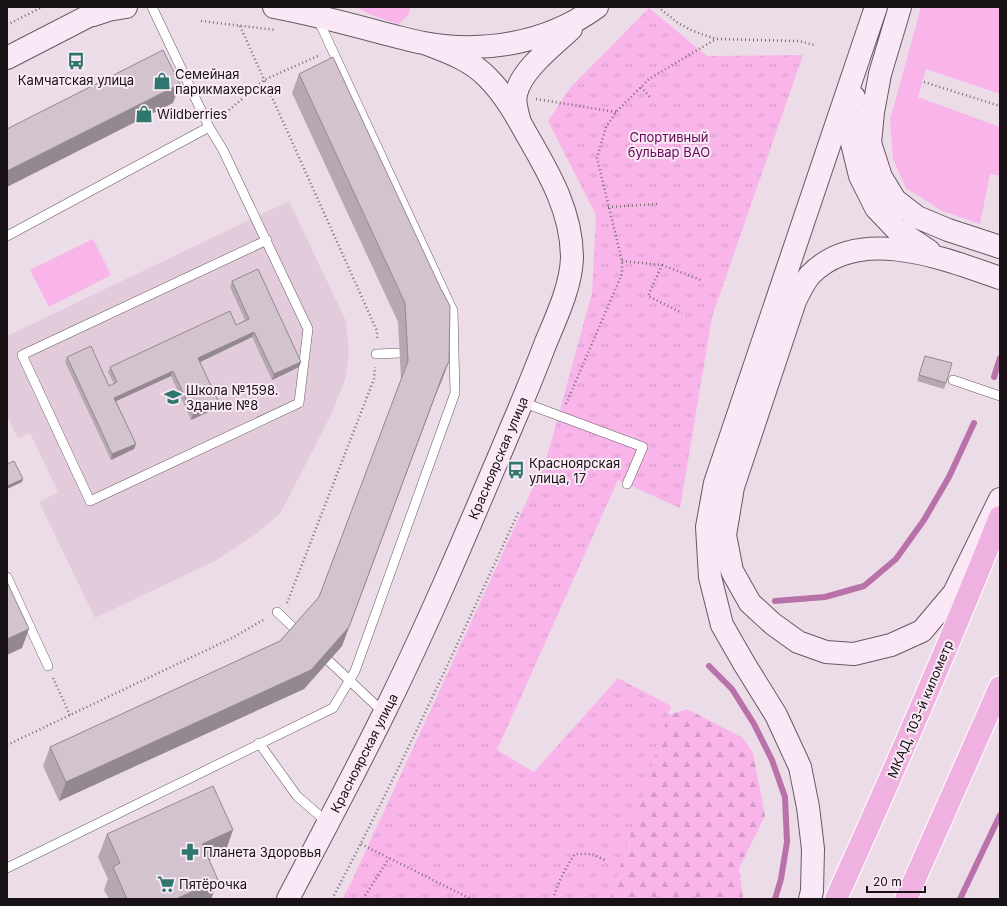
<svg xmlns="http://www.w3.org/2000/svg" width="1007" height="906" font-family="Inter,sans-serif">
  <defs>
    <pattern id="forest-firs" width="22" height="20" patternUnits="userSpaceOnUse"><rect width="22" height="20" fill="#f9b5ea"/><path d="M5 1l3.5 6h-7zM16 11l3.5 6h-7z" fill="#d59bc8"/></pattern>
    <pattern id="park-tufts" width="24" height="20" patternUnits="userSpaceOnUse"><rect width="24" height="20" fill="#f9b5ea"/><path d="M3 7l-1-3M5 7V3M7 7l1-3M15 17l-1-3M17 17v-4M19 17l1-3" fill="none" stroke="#d59bc8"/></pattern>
  </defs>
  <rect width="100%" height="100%" fill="#ecdce8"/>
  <!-- built -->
  <path fill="#e2ccdc" d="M 289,201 L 346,321 L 349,354 L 345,380 L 331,415 L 280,514 L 257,533 L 215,561 L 95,618 L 39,502 L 58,492 L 30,433 L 18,439 L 7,416 L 7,336 Z"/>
  <!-- green -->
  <path fill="#f9b5ea" d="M 356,7 L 411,7 L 408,15 L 399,24 C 384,20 370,15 356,7 Z
    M 921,7 L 1000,7 L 1000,94 L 926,69 L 918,97 L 1000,127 L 1000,176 L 990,174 L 980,224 L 942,211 L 906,188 L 893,159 L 890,120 Z
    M 93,239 L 111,275 L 49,307 L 30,270 Z"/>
  <!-- forest -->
  <path fill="url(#forest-firs)" d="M 626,693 L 669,715 L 687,709 L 743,738 L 753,753 L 765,816 L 739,868 L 743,899 L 479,899 Z"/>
  <!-- park -->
  <path fill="url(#park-tufts)" d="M 649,8 L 707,56 L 803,55 L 712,317 L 680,508 L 618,480 L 497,750 L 534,772 L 618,678 L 671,706 L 610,899 L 342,899 L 350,885 L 547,457 L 592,293 L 596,215 L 548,121 L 570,88 Z"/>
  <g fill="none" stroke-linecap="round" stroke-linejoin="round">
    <!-- stream -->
    <path stroke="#b971aa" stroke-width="6" d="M 994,377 L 1000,358
      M 775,601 L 825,597 L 864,586 L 896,559 L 924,520 L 949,477 L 974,423
      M 709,666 L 732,689 L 754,724 L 772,760 L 785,797 L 787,842 L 781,879 L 775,899
      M 960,899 L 1000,815"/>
    <!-- lane casing -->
    <g stroke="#675963" stroke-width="10">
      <path id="lane" d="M 209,127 L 223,150 L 308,329 L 299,403 L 90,501 L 22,355 L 267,240
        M 7,236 L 209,127 L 152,7
        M 376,354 L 400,353
        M 953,380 L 1000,396
        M 522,402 L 643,447 L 627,484
        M 7,577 L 48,666
        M 277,612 L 298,632
        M 329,661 L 384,713
        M 259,743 L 297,796 L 328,823
        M 7,868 L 333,708 L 355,671 L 455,393 L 453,311 L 317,17"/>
    </g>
    <!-- secondary casing -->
    <g stroke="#675963" stroke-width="24">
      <path id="secondary" d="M 274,7 C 312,14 349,24 386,34 C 399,37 411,41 424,43 C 484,54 548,43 597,7
        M 900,7 L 880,74 L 873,112 L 870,143 L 881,177 L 895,200 L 917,217 L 948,230 L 1000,247
        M 93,15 L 108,10 L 126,7
        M 7,58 L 106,7
        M 854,97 L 852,102 L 852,143 L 860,176 L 876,208 L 896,229 L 929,251
        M 519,119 C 517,111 514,102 516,94 C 521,70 553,46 571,29
        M 1000,278 C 945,259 859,224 810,275 C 804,282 799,293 795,301 L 733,487 L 725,535 L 732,571 L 750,603 L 773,624 L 798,642 L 826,652 L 854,654 L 891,645 L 922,631 L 954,593 L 1000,499
        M 288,899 C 322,834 357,769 389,703 C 433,613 472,520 511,428 C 523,400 535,371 546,342 C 557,316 571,286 572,258 C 572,212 549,173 527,135 C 516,115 504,94 488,78 C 471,60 448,52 424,43
        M 810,899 L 812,891 L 813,849 L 808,807 L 800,767 L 776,715 L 745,665 L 722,625 L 710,577 L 707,527 L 715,483 L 876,7"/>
    </g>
    <!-- highway casing -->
    <g stroke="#fff" stroke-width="24">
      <path id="highway" d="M 836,899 C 893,773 949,646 1000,517
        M 906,899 L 1000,687"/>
    </g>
    <!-- path -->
    <path stroke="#776d75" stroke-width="2.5" stroke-dasharray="1 3" stroke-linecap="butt" d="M 658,7 L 678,23 L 693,31 L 716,39 L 799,41 L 814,45
      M 201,21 L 276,30
      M 7,25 L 42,7
      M 240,26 L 377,331 L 377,340
      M 924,82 L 1000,106
      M 641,87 L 650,97
      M 536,99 L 616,112
      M 220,118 L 264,80 L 320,55
      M 608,207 L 657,204
      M 622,261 L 662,265 L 648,296 L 682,313
      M 662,265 L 701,280
      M 566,404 L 622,274 L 622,261 L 597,158 L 606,127 L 616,112 L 649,79 L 716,39
      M 287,603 L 374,379 L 375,367
      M 53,678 L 70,715
      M 7,745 L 232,638 L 265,619
      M 361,844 L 471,899
      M 332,899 C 399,772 459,641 519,511
      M 363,899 L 389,858
      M 553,899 C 558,883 565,868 575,854 L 592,854 L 607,861"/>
    <!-- lane -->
    <use href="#lane" stroke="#fff" stroke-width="9"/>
    <!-- secondary -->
    <use href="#secondary" stroke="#fae8f6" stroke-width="22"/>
    <!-- highway -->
    <use href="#highway" stroke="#eeb1e0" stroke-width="22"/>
  </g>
  <!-- wall -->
  <path fill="#b5a8b1" d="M 299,74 L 449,361 L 442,380 L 436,394 L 342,646 L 304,689 L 59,801 L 43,766 L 50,747 L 280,641 L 319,597 L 401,380 L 398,322 L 292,93 Z
    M 232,281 L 301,362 L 299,367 L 272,380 L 252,337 L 200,362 L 219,403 L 217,408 L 191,420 L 171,376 L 116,401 L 136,444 L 134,449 L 111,460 L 65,362 L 67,357 L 109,386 L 114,384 L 108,372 L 110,367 L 236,325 L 245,320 L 230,287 Z
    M 925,356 L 946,383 L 944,389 L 917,381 Z
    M 107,834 L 225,853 L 209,860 L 218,880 L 211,899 L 109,899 L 104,890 L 108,879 L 98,857 Z"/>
  <!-- shaded-wall -->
  <path fill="#938890" d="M 180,84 L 173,103 L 7,187 L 7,171 Z
    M 254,332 L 252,337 L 196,364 L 198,358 Z
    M 449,361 L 442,380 L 436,394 L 342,646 L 304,689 L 59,801 L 66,782 L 311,670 Z
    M 301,362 L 299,367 L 272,380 L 274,374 Z
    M 173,371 L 171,376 L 112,403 L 114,398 Z
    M 219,403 L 217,408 L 191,420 L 193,414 Z
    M 136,444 L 134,449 L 111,460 L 112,454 Z
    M 23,479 L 22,482 L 7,489 L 7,486 Z
    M 29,629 L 22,648 L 7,655 L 7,639 Z
    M 233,830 L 225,853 L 193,867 L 202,844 Z
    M 218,880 L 211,899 L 177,899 L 178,898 Z"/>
  <!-- building -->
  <path fill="#d2c3ce" stroke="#938890" d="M 163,50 L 180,84 L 7,171 L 7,129 Z
    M 333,57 L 440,287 L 450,306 L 449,361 L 443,374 L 349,627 L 311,670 L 66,782 L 50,747 L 280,641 L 319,597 L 408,361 L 405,303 L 299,74 Z
    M 258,269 L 301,362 L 274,374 L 254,332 L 198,358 L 219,403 L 193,414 L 173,371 L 114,398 L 136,444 L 112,454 L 67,357 L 91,346 L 109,386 L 117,382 L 110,367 L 230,311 L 236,325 L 249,319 L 232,281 Z
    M 925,356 L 952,363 L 946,383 L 919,375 Z
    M 14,461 L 23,479 L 7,486 L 7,464 Z
    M 7,582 L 29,629 L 7,639 Z
    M 213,786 L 233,830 L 202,844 L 218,880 L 178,898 L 178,899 L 127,899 L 113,867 L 120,863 L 107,834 Z"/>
  <!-- icons -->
  <defs>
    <g id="bus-bare" transform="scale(1.38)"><path d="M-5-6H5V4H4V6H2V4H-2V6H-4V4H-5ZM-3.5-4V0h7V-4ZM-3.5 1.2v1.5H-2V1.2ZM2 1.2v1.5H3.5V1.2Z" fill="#2f766e" stroke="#f9eaf5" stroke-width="2.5" paint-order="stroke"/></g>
    <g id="shop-bare" transform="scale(1.38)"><path d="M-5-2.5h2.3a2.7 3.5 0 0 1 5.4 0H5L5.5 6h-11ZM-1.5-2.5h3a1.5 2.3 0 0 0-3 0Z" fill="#2f766e" stroke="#f9eaf5" stroke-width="2.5" paint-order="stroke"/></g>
    <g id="school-bare" transform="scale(1.38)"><path d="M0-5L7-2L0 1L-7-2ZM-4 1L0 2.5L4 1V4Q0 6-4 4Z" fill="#2f766e" stroke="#f9eaf5" stroke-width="2.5" paint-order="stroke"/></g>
    <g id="pharmacy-bare" transform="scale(1.38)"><path d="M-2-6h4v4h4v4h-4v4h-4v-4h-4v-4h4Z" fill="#2f766e" stroke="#f9eaf5" stroke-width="2.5" paint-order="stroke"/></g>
    <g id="supermarket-bare" transform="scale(1.38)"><path d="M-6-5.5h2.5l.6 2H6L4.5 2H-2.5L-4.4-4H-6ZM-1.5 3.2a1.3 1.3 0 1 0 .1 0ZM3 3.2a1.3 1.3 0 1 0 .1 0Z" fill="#2f766e" stroke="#f9eaf5" stroke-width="2.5" paint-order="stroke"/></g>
  </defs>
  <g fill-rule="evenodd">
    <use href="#bus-bare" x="76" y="61"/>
    <use href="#shop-bare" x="162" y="81"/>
    <use href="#shop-bare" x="144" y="114"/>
    <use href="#school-bare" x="173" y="397"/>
    <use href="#bus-bare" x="516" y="470"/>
    <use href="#pharmacy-bare" x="190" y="852"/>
    <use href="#supermarket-bare" x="166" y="884"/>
  </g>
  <g text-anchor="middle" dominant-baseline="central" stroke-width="4" stroke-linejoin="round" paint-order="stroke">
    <!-- poi labels -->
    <g font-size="13" fill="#181216" stroke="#f9eaf5" text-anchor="start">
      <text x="175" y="74">Семейная<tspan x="175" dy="15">парикмахерская</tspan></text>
      <text x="76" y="80" text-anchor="middle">Камчатская улица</text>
      <text x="157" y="114">Wildberries</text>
      <text x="186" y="390">Школа №1598.<tspan x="186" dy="15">Здание №8</tspan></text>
      <text x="529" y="463">Красноярская<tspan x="529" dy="15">улица, 17</tspan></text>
      <text x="203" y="852">Планета Здоровья</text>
      <text x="179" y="884">Пятёрочка</text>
    </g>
    <!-- park labels -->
    <g font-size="13" fill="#620656" stroke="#f9eaf5">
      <text x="669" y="137">Спортивный<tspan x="669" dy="15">бульвар ВАО</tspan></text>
    </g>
    <!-- street labels -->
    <g font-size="13" fill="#181216" stroke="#f9eaf5">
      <text transform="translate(498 458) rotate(-67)">Красноярская улица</text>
      <text transform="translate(920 709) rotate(-67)">МКАД, 103-й километр</text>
      <text transform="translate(364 753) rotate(-63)">Красноярская улица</text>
    </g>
  </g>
  <!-- border -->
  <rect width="1007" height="906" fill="none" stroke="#181216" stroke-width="16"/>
  <!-- scale -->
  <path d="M867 886v6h58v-6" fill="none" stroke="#181216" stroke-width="2"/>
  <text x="873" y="886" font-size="12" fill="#181216" stroke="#f9eaf5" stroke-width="3" paint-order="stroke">20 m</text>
</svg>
